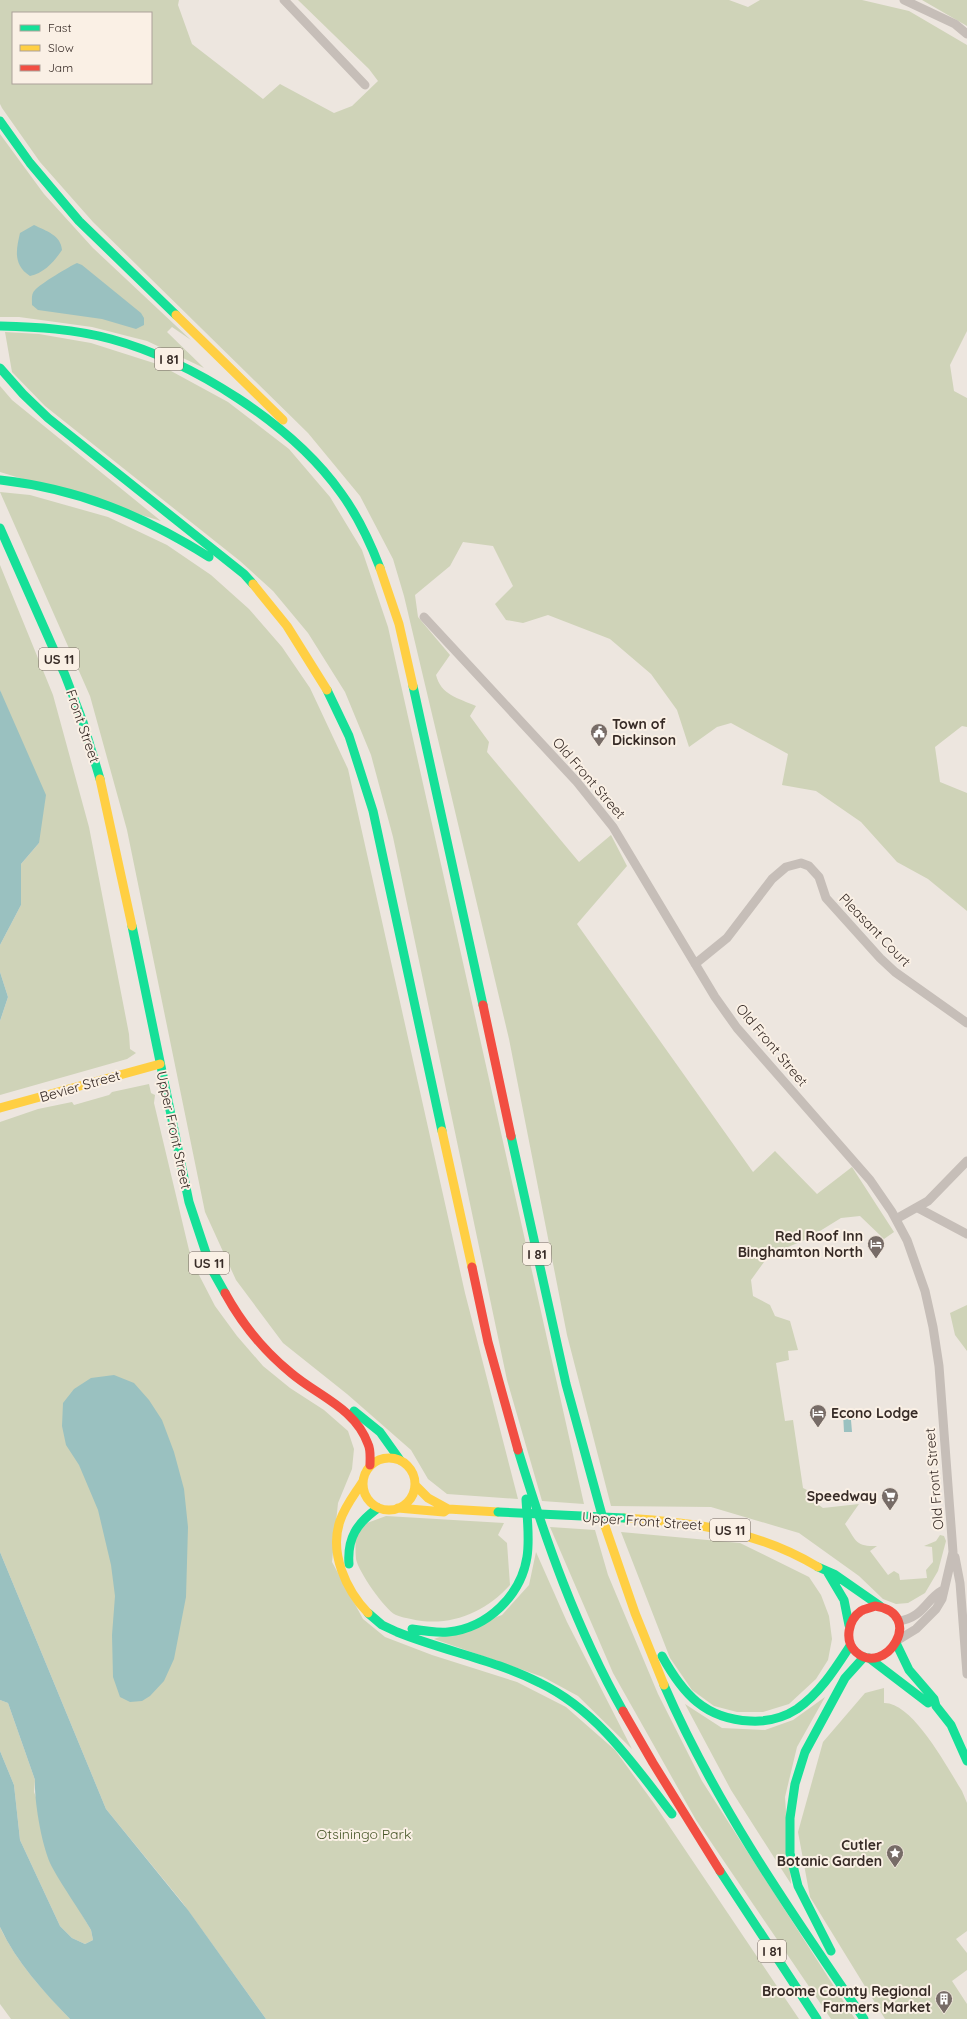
<svg xmlns="http://www.w3.org/2000/svg" width="967" height="2019" font-family="Quicksand,sans-serif">
  <rect width="100%" height="100%" fill="#ede6df"/>
  <!-- green -->
  <path fill="#cfd3b8" fill-rule="evenodd" d="M 0,0 L 179,0 L 178,5 L 192,44 L 263,99 L 280,84 L 334,113 L 352,106 L 378,81 L 369,69 L 298,0 L 729,0 L 748,7 L 760,0 L 862,0 L 909,11 L 967,45 L 967,331 L 950,365 L 954,391 L 967,398 L 967,727 L 962,726 L 935,747 L 940,782 L 967,793 L 967,911 L 928,879 L 897,862 L 861,822 L 816,791 L 782,785 L 788,754 L 731,723 L 717,727 L 689,747 L 677,710 L 651,674 L 610,639 L 548,615 L 523,623 L 506,620 L 495,604 L 513,586 L 493,546 L 463,542 L 450,566 L 415,595 L 418,617 L 450,655 L 436,675 C 441,695 458,698 476,706 L 470,716 L 489,742 L 487,752 L 579,862 L 611,835 L 627,866 L 577,924 L 753,1172 L 775,1151 L 817,1194 L 852,1167 L 894,1232 L 884,1239 L 860,1216 L 841,1218 L 807,1239 L 769,1255 L 751,1280 L 753,1296 L 770,1305 L 775,1316 L 790,1321 L 798,1350 L 788,1351 L 789,1360 L 776,1363 L 785,1421 L 793,1420 L 803,1488 L 815,1494 L 816,1503 L 823,1508 L 859,1504 L 845,1524 C 856,1540 855,1547 877,1546 L 870,1551 L 888,1575 L 894,1571 L 899,1574 L 900,1580 L 927,1578 L 926,1570 L 933,1562 L 932,1547 L 924,1546 L 936,1541 L 940,1535 L 944,1536 L 946,1541 L 938,1571 L 925,1593 L 908,1603 L 896,1604 L 883,1599 L 859,1576 L 799,1533 L 711,1507 L 611,1506 L 567,1335 L 509,1039 L 404,596 L 393,559 L 360,496 L 308,433 L 93,222 L 40,162 L 2,108 L 0,104 ZM 13,13 L 151,13 L 151,83 L 13,83 Z
    M 922,0 L 967,0 L 967,26 Z
    M 0,134 L 44,194 L 93,248 L 191,340 L 172,327 L 167,332 L 204,368 L 147,341 L 92,327 L 19,317 L 0,317 Z
    M 5,332 L 39,334 L 91,343 L 160,365 L 228,402 L 289,449 L 330,497 L 362,550 L 388,627 L 584,1504 L 542,1501 L 507,1380 L 393,837 L 371,755 L 345,692 L 308,633 L 273,591 L 240,561 L 45,406 L 12,372 Z
    M 0,386 L 12,400 L 161,521 L 0,472 Z
    M 0,492 L 30,495 L 108,517 L 167,545 L 211,575 L 249,609 L 282,647 L 310,688 L 348,769 L 465,1293 L 518,1499 L 447,1494 L 428,1479 L 411,1450 L 347,1394 L 283,1343 L 236,1280 L 205,1212 L 127,830 L 90,696 Z
    M 0,565 L 53,695 L 89,827 L 129,1034 L 130,1049 L 136,1053 L 127,1059 L 0,1095 L 0,1021 L 8,997 L 0,972 L 0,945 L 21,905 L 21,864 L 39,843 L 0,690 Z
    M 149,1084 L 151,1093 L 155,1095 L 154,1103 L 189,1250 L 199,1275 L 215,1306 L 237,1336 L 263,1366 L 290,1388 L 324,1410 L 348,1431 L 354,1449 L 352,1469 L 338,1503 L 332,1562 L 363,1619 L 385,1637 L 432,1655 L 517,1682 L 566,1707 L 615,1750 L 653,1802 L 799,2019 L 266,2019 L 182,1902 L 106,1809 L 0,1552 L 0,1122 L 38,1109 L 72,1102 L 74,1105 L 109,1095 L 112,1092 Z
    M 967,1305 L 967,1351 L 955,1335 L 950,1313 Z
    M 386,1516 L 504,1523 L 498,1535 L 507,1543 L 510,1585 C 485,1613 448,1628 411,1619 C 407,1618 400,1617 396,1615 C 385,1610 358,1571 356,1559 C 355,1552 356,1544 355,1537 L 367,1523 Z
    M 550,1527 L 595,1530 L 608,1575 L 658,1694 L 702,1781 L 855,2019 L 831,2019 L 696,1820 L 613,1673 Z
    M 621,1532 L 740,1543 L 809,1577 L 821,1595 L 829,1616 L 832,1639 L 828,1660 L 816,1679 L 789,1704 L 763,1712 L 737,1712 L 714,1706 L 692,1690 L 670,1658 Z
    M 536,1552 L 567,1622 L 632,1749 L 578,1696 L 543,1677 L 434,1639 L 502,1615 L 529,1585 Z
    M 884,1688 L 884,1703 C 913,1702 948,1769 962,1791 L 967,1803 L 967,1931 L 956,1939 L 967,1953 L 967,1970 L 952,1981 L 967,2004 L 967,2019 L 885,2019 L 810,1897 L 798,1832 L 823,1742 L 865,1693 Z
    M 825,1697 L 797,1747 L 785,1797 L 791,1884 L 731,1790 L 685,1704 L 722,1728 L 765,1730 L 793,1720 Z
    M 0,1700 L 8,1703 L 35,1780 L 34,1792 L 81,1913 L 91,1930 L 93,1940 L 85,1944 L 72,1938 L 60,1926 L 20,1840 L 14,1785 L 0,1751 Z
    M 0,1927 C 17,1963 43,1990 70,2019 L 11,2019 L 0,2004 Z"/>
  <!-- water -->
  <path fill="#9ac1c0" d="M 34,225 C 46,231 61,235 62,250 C 54,262 44,273 30,276 C 13,265 16,250 20,233 Z
    M 77,263 L 82,265 L 141,313 L 144,318 L 144,325 L 136,329 L 102,319 L 38,310 L 32,305 C 32,299 31,294 35,290 C 40,284 70,266 77,263 Z
    M 0,690 L 46,795 L 39,843 L 21,864 L 21,905 L 0,945 Z
    M 0,972 L 8,997 L 0,1021 Z
    M 114,1375 L 134,1383 L 149,1400 L 162,1420 L 174,1452 L 184,1489 L 188,1527 L 186,1597 L 174,1659 L 164,1681 L 150,1696 L 142,1701 L 130,1702 L 120,1697 L 113,1677 L 112,1635 L 115,1596 L 111,1565 L 98,1510 L 79,1465 L 66,1445 L 62,1426 L 63,1403 L 74,1389 L 91,1378 Z
    M 858,1412 L 858,1419 L 851,1420 L 852,1432 L 844,1432 L 843,1413 Z
    M 0,1552 L 106,1809 L 188,1910 L 266,2019 L 70,2019 C 43,1991 17,1963 0,1927 L 0,1751 L 14,1785 L 20,1840 L 60,1926 L 72,1938 L 85,1944 L 93,1940 L 91,1930 C 79,1909 64,1889 52,1867 C 42,1848 34,1801 35,1780 L 8,1703 L 0,1700 Z"/>
  <g fill="none" stroke-linecap="round" stroke-linejoin="round">
    <!-- street -->
    <path stroke="#c6beb8" stroke-width="9" d="M 284,0 L 365,85
      M 904,0 L 955,24 L 967,34
      M 424,617 L 577,782 L 613,827 L 715,997 L 737,1028 L 870,1180 L 892,1212 L 907,1240 L 925,1291 L 933,1327 L 939,1366 L 953,1552 L 942,1599 L 936,1609 L 916,1629 L 898,1640
      M 695,964 L 727,938 L 772,879 L 786,867 L 801,863 L 809,866 L 819,877 L 826,898 L 880,958 L 895,972 L 967,1023
      M 918,1208 L 967,1234
      M 896,1219 L 928,1201 L 967,1161
      M 955,1557 L 960,1583 L 967,1674
      M 899,1621 C 924,1617 925,1600 943,1590"/>
    <!-- fast -->
    <path stroke="#16e098" stroke-width="9" d="M 0,121 L 30,163 L 79,221 L 176,315
      M 0,326 C 37,327 74,329 111,339 C 192,361 292,424 341,493 C 358,516 370,542 380,568
      M 0,368 L 23,394 L 48,418 L 244,574 L 253,584
      M 0,480 C 79,489 142,515 209,557
      M 0,528 L 65,675 L 83,722 L 100,779
      M 413,686 L 483,1005
      M 327,690 L 349,736 L 373,811 L 442,1131
      M 132,926 L 189,1202 L 211,1268 L 225,1293
      M 511,1136 L 566,1384 L 605,1526
      M 354,1411 L 380,1432 L 400,1460
      M 518,1450 C 545,1539 577,1630 623,1711
      M 349,1564 C 347,1538 357,1523 378,1508
      M 818,1567 L 834,1574 L 880,1606
      M 828,1573 L 844,1600 L 849,1625
      M 368,1613 L 382,1625 L 397,1632 C 444,1651 495,1660 540,1683 C 598,1711 634,1765 672,1814
      M 412,1629 C 424,1631 436,1633 448,1632 C 488,1628 521,1595 527,1557 C 530,1538 527,1518 526,1499
      M 896,1643 L 909,1670 L 934,1699 L 936,1706 L 951,1725 L 967,1761
      M 662,1656 C 683,1694 705,1719 750,1721 C 767,1722 783,1718 797,1709 C 820,1693 835,1669 850,1646
      M 869,1658 L 928,1703
      M 664,1685 C 716,1805 791,1912 864,2019
      M 720,1871 L 817,2019
      M 831,1951 L 798,1886 L 790,1853 L 790,1818 L 795,1784 L 805,1752 L 845,1678 L 864,1657"/>
    <!-- slow -->
    <path stroke="#ffcf43" stroke-width="9" d="M 176,315 L 283,420
      M 380,568 L 399,624 L 413,686
      M 253,584 L 287,626 L 327,690
      M 100,779 L 132,926
      M 0,1108 L 160,1064
      M 442,1131 L 472,1267
      M363 1484a26 26 0 1 1 52 0a26 26 0 1 1-52 0Z
      M 363,1481 C 355,1494 345,1506 340,1521 C 329,1553 346,1590 368,1613
      M 415,1485 L 428,1498 L 448,1509
      M 398,1508 L 444,1512 L 448,1509 L 498,1512
      M 624,1518 C 693,1522 759,1531 818,1567
      M 605,1526 L 635,1613 L 664,1685"/>
    <!-- jam -->
    <path stroke="#f24e42" stroke-width="9" d="M 483,1005 L 511,1136
      M 472,1267 L 488,1342 L 518,1450
      M 225,1293 C 242,1324 264,1351 291,1373 C 318,1396 355,1408 368,1444 C 371,1450 370,1458 370,1465
      M 875,1606 C 927,1614 885,1678 856,1652 C 844,1641 848,1620 861,1611 C 864,1609 870,1608 875,1606 Z
      M 623,1711 L 653,1763 L 720,1871"/>
    <!-- fast-bridge -->
    <path stroke="#16e098" stroke-width="9" d="M 498,1512 L 624,1518"/>
  </g>
  <!-- icons -->
  <defs>
    <g id="civic-pin" transform="scale(0.9)"><path d="M0 17L-7.5 6A9.5 9.5 0 1 1 7.5 6Z" fill="#776c67" stroke="#faf0e5"/><path d="M-.6-6.5H3V-4.5H.6V-3L4-1V1h2V6H-6V1h2V-1L-.6-3ZM-1.2 2.5V6h2.4V2.5Z" fill="#fff"/></g>
    <g id="hotel-pin" transform="scale(0.9)"><path d="M0 17L-7.5 6A9.5 9.5 0 1 1 7.5 6Z" fill="#776c67" stroke="#faf0e5"/><path d="M-6-4.5h1.5V1H6V5H4.5V3h-9V5H-6ZM-4 0a1.8 1.8 0 1 1 3.6 0ZM.5 0V-2.5h3Q6-2.5 6 0Z" fill="#fff"/></g>
    <g id="supermarket-pin" transform="scale(0.9)"><path d="M0 17L-7.5 6A9.5 9.5 0 1 1 7.5 6Z" fill="#776c67" stroke="#faf0e5"/><path d="M-6-5.5h2.5l.6 2H6L4.5 2H-2.5L-4.4-4H-6ZM-1.5 3.2a1.3 1.3 0 1 0 .1 0ZM3 3.2a1.3 1.3 0 1 0 .1 0Z" fill="#fff"/></g>
    <g id="sight-pin" transform="scale(0.9)"><path d="M0 17L-7.5 6A9.5 9.5 0 1 1 7.5 6Z" fill="#776c67" stroke="#faf0e5"/><path d="M0-6L1.8-2.2L6-1.7L2.9 1.2L3.7 5.4L0 3.3L-3.7 5.4L-2.9 1.2L-6-1.7L-1.8-2.2Z" fill="#fff"/></g>
    <g id="building-pin" transform="scale(0.9)"><path d="M0 17L-7.5 6A9.5 9.5 0 1 1 7.5 6Z" fill="#776c67" stroke="#faf0e5"/><path d="M-4-6H4V6H1V3H-1V6H-4ZM-2.5-4.3h1.7v1.8h-1.7ZM.8-4.3h1.7v1.8H.8ZM-2.5-1h1.7V.8h-1.7ZM.8-1h1.7V.8H.8Z" fill="#fff"/></g>
  </defs>
  <g fill-rule="evenodd">
    <use href="#civic-pin" x="599" y="732"/>
    <use href="#hotel-pin" x="876" y="1244"/>
    <use href="#hotel-pin" x="818" y="1413"/>
    <use href="#supermarket-pin" x="890" y="1496"/>
    <use href="#sight-pin" x="895" y="1853"/>
    <use href="#building-pin" x="944" y="1999"/>
  </g>
  <g text-anchor="middle" dominant-baseline="central" stroke-width="4" stroke-linejoin="round" paint-order="stroke">
    <!-- shield labels -->
    <g fill="#faf0e5" stroke="#72665f" stroke-width="1">
      <rect x="155" y="348" width="28" height="22" rx="3"/>
      <rect x="39" y="648" width="40" height="22" rx="3"/>
      <rect x="523" y="1243" width="28" height="22" rx="3"/>
      <rect x="189" y="1252" width="40" height="22" rx="3"/>
      <rect x="710" y="1519" width="40" height="22" rx="3"/>
      <rect x="758" y="1940" width="28" height="22" rx="3"/>
    </g>
    <g font-size="13" font-weight="bold" fill="#372b26">
      <text x="169" y="359">I 81</text>
      <text x="59" y="659">US 11</text>
      <text x="537" y="1254">I 81</text>
      <text x="209" y="1263">US 11</text>
      <text x="730" y="1530">US 11</text>
      <text x="772" y="1951">I 81</text>
    </g>
    <!-- poi labels -->
    <g font-size="14" font-weight="bold" fill="#372b26" stroke="#faf0e5" text-anchor="end">
      <text x="612" y="724" text-anchor="start">Town of<tspan x="612" dy="16">Dickinson</tspan></text>
      <text x="863" y="1236">Red Roof Inn<tspan x="863" dy="16">Binghamton North</tspan></text>
      <text x="831" y="1413" text-anchor="start">Econo Lodge</text>
      <text x="877" y="1496">Speedway</text>
      <text x="882" y="1845">Cutler<tspan x="882" dy="16">Botanic Garden</tspan></text>
      <text x="931" y="1991">Broome County Regional<tspan x="931" dy="16">Farmers Market</tspan></text>
    </g>
    <!-- street labels -->
    <g font-size="14" fill="#372b26" stroke="#faf0e5">
      <text transform="translate(83 726) rotate(71)">Front Street</text>
      <text transform="translate(589 778) rotate(49)">Old Front Street</text>
      <text transform="translate(875 930) rotate(46)">Pleasant Court</text>
      <text transform="translate(772 1045) rotate(50)">Old Front Street</text>
      <text transform="translate(80 1086) rotate(-16)">Bevier Street</text>
      <text transform="translate(174 1130) rotate(78)">Upper Front Street</text>
      <text transform="translate(934 1479) rotate(-95)">Old Front Street</text>
      <text transform="translate(642 1521) rotate(4)">Upper Front Street</text>
    </g>
    <!-- park labels -->
    <g font-size="14" fill="#475628" stroke="#faf0e5">
      <text x="364" y="1834">Otsiningo Park</text>
    </g>
  </g>
  <!-- legend -->
  <rect x="12" y="12" width="140" height="72" fill="#faf0e5" stroke="#aca199"/>
  <rect x="20" y="25" width="20" height="6" fill="#16e098" stroke="#aca199"/>
  <text x="48" y="32" font-size="12" fill="#372b26">Fast</text>
  <rect x="20" y="45" width="20" height="6" fill="#ffcf43" stroke="#aca199"/>
  <text x="48" y="52" font-size="12" fill="#372b26">Slow</text>
  <rect x="20" y="65" width="20" height="6" fill="#f24e42" stroke="#aca199"/>
  <text x="48" y="72" font-size="12" fill="#372b26">Jam</text>
</svg>
